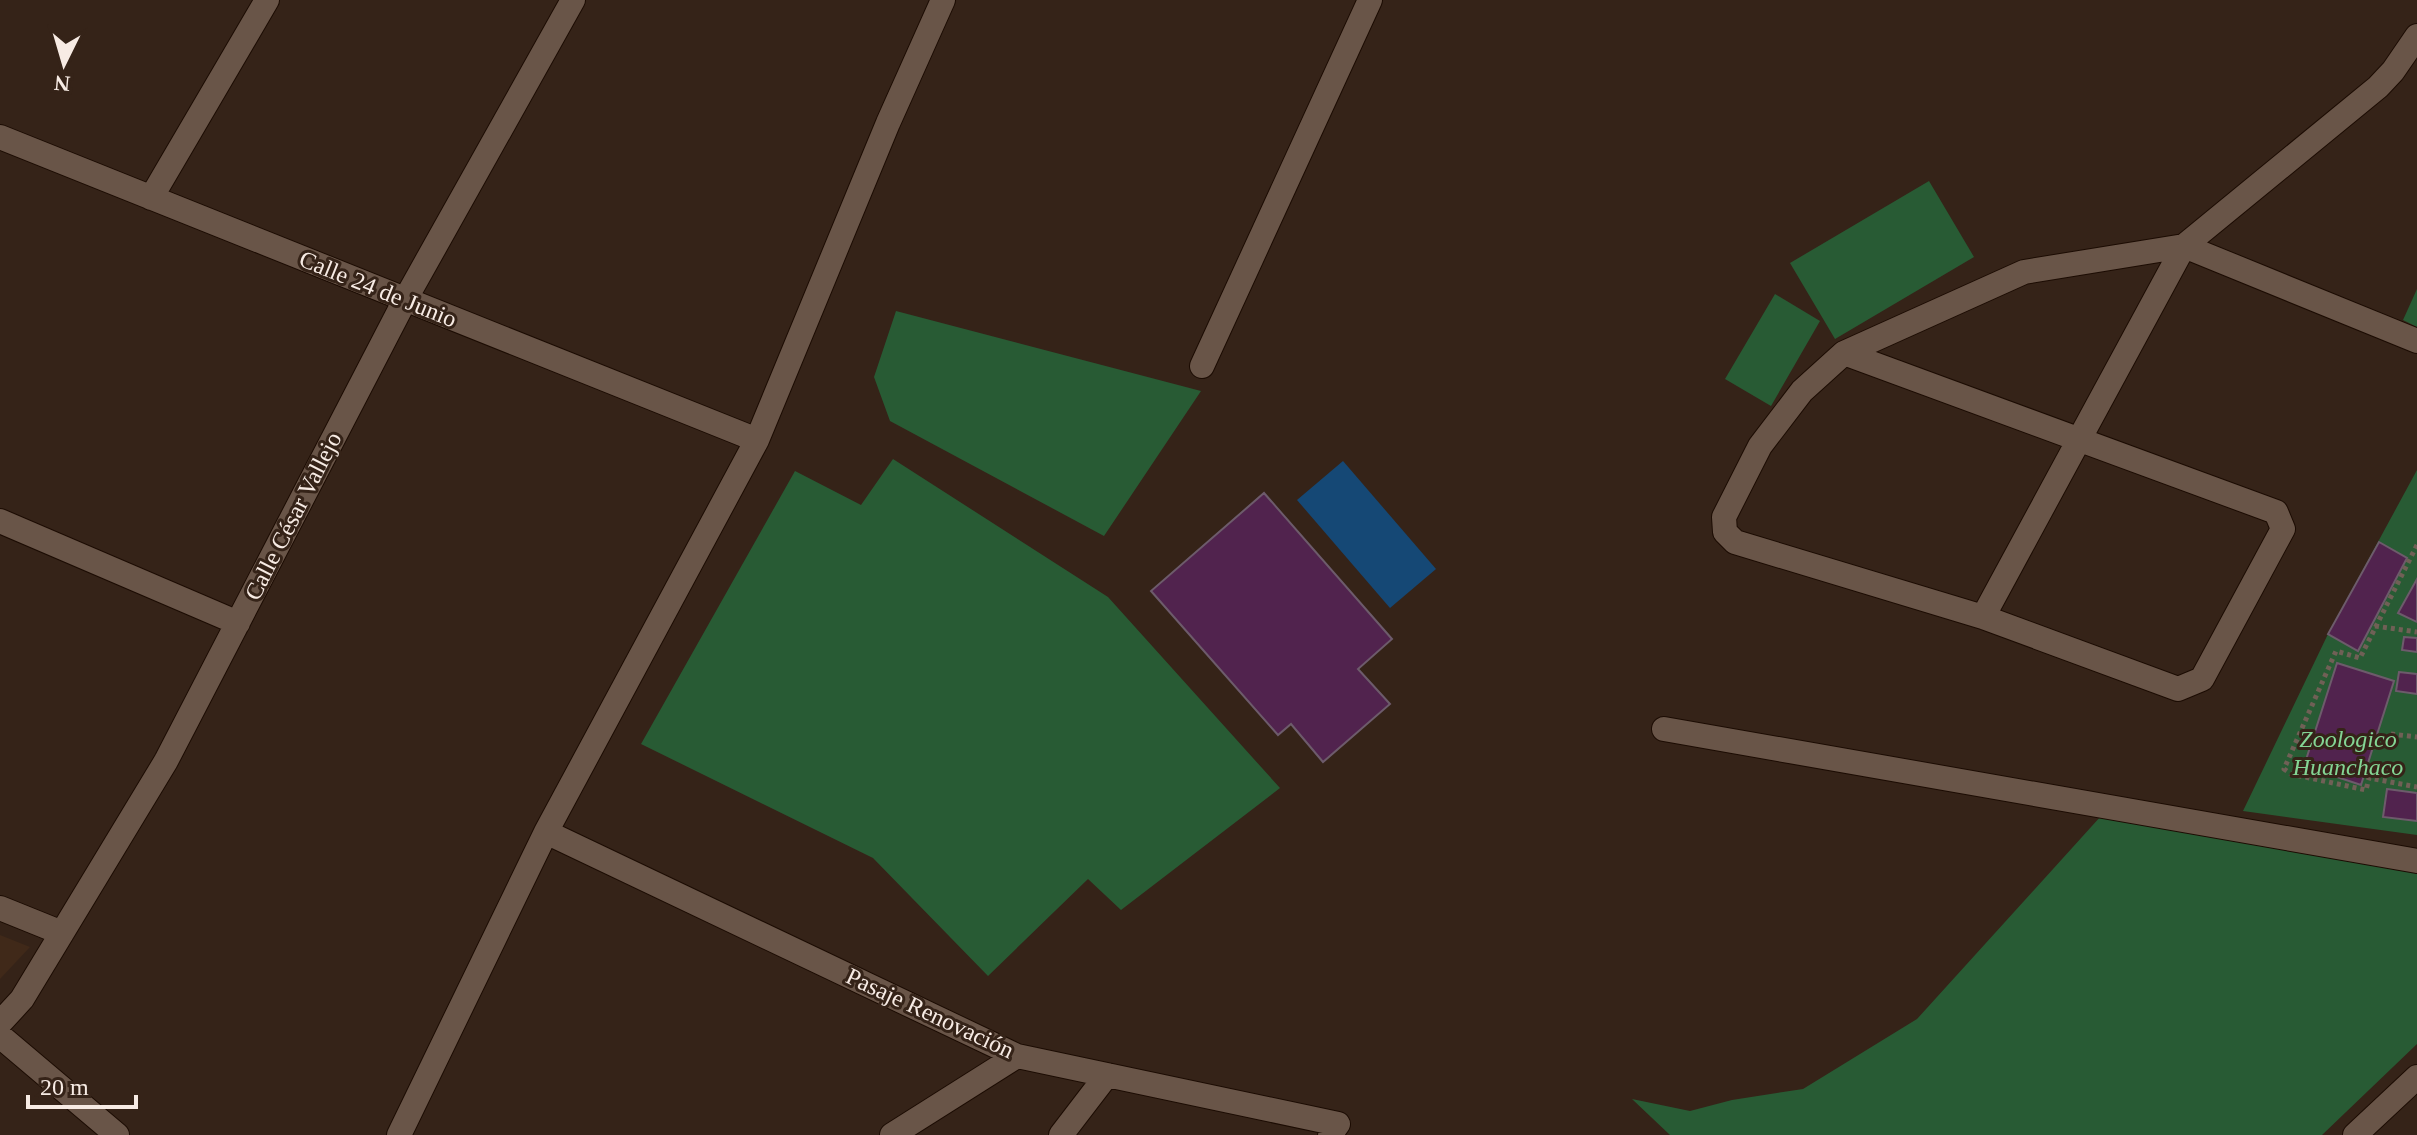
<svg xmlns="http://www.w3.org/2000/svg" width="2417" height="1135" font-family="Georgia,serif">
  <rect width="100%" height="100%" fill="#352318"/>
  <!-- built -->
  <path fill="#402919" d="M 0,935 L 30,947 L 0,979 Z"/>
  <!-- green -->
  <path fill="#285b34" d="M 1929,181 L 1974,257 L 1835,339 L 1790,263 Z
    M 2417,289 L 2417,327 L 2403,320 Z
    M 1775,294 L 1820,321 L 1771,406 L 1725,379 Z
    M 896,311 L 1201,391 L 1104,536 L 890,421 L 874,377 Z
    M 893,459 L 1108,597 L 1280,788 L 1121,910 L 1088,879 L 988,976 L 873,858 L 641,744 L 795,471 L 861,505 Z
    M 2417,470 L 2417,835 L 2243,811 L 2328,634 Z
    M 2101,816 L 2417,867 L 2417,1044 L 2322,1135 L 1670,1135 L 1632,1099 L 1690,1111 L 1732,1100 L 1803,1089 L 1917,1019 Z"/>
  <!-- water -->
  <path fill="#154875" d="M 1343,461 L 1436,569 L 1390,608 L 1297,500 Z"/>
  <!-- building -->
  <path fill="#51234e" stroke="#6d5b6b" stroke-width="2" d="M 1264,493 L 1392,639 L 1358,669 L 1390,704 L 1323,762 L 1291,724 L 1278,735 L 1151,591 Z
    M 2379,542 L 2407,558 L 2358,651 L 2328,634 Z
    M 2417,579 L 2417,622 L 2398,613 Z
    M 2404,637 L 2417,638 L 2417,652 L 2402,650 Z
    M 2337,663 L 2394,681 L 2361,785 L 2304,766 Z
    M 2399,672 L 2417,674 L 2417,694 L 2396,691 Z
    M 2387,789 L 2417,793 L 2417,821 L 2383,817 Z"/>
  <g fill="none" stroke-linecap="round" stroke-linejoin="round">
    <!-- minor casing -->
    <g stroke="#1c0c03" stroke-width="26">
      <path id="minor" d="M 2417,36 L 2393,71 L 2378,87 L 2184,246 L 2417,341
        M 0,137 L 757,440
        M 151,198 L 267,0
        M 1844,353 L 2276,512 L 2283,529 L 2202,679 L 2178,689 L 1983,617 L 1735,542 L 1725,532 L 1724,517 L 1760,446 L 1802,391 L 1844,353 L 2024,272 L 2184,246 L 1983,617
        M 1202,366 L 1370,0
        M 0,521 L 238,623
        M 1664,729 L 2417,861
        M 546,832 L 1017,1056 L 1338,1124 L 1330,1135
        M 0,908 L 62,933
        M 0,1023 L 22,999 L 166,761 L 405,300 L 573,0
        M 0,1036 L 117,1135
        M 399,1135 L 546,832 L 757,440 L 888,123 L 943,0
        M 892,1135 L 1017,1056
        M 1061,1135 L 1107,1075
        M 2355,1135 L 2417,1077"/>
    </g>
    <!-- path -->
    <path stroke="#706056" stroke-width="5" stroke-dasharray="4 4" stroke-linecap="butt" d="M 2417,545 L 2360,658 L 2336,651 L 2284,769 L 2291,774 L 2366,790 L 2369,778 L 2417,787
      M 2375,626 L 2417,632
      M 2391,734 L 2417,737"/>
    <!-- minor -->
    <use href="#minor" stroke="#695548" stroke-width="24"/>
  </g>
  <g text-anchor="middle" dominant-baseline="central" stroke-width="6" stroke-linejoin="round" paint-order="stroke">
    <!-- street labels -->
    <g font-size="24" fill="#f7ebe4" stroke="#352318">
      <text transform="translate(378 289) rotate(22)">Calle 24 de Junio</text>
      <text transform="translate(293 516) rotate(-63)">Calle César Vallejo</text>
      <text transform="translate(930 1013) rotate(25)">Pasaje Renovación</text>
    </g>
    <!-- park labels -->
    <g font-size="24" font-style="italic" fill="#84d594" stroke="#352318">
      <text x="2348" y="739">Zoologico<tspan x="2348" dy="28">Huanchaco</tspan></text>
    </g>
  </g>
  <!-- north arrow -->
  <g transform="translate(64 64) rotate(185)" stroke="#352318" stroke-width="6" paint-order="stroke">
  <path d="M0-6L14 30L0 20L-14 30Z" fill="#f7ebe4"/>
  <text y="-12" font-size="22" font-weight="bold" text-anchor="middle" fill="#f7ebe4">N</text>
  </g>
  <!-- scale -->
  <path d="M28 1095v12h108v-12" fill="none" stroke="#f7ebe4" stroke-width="4"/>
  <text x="40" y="1095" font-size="24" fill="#f7ebe4" stroke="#352318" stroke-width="6" paint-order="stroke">20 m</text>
</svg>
